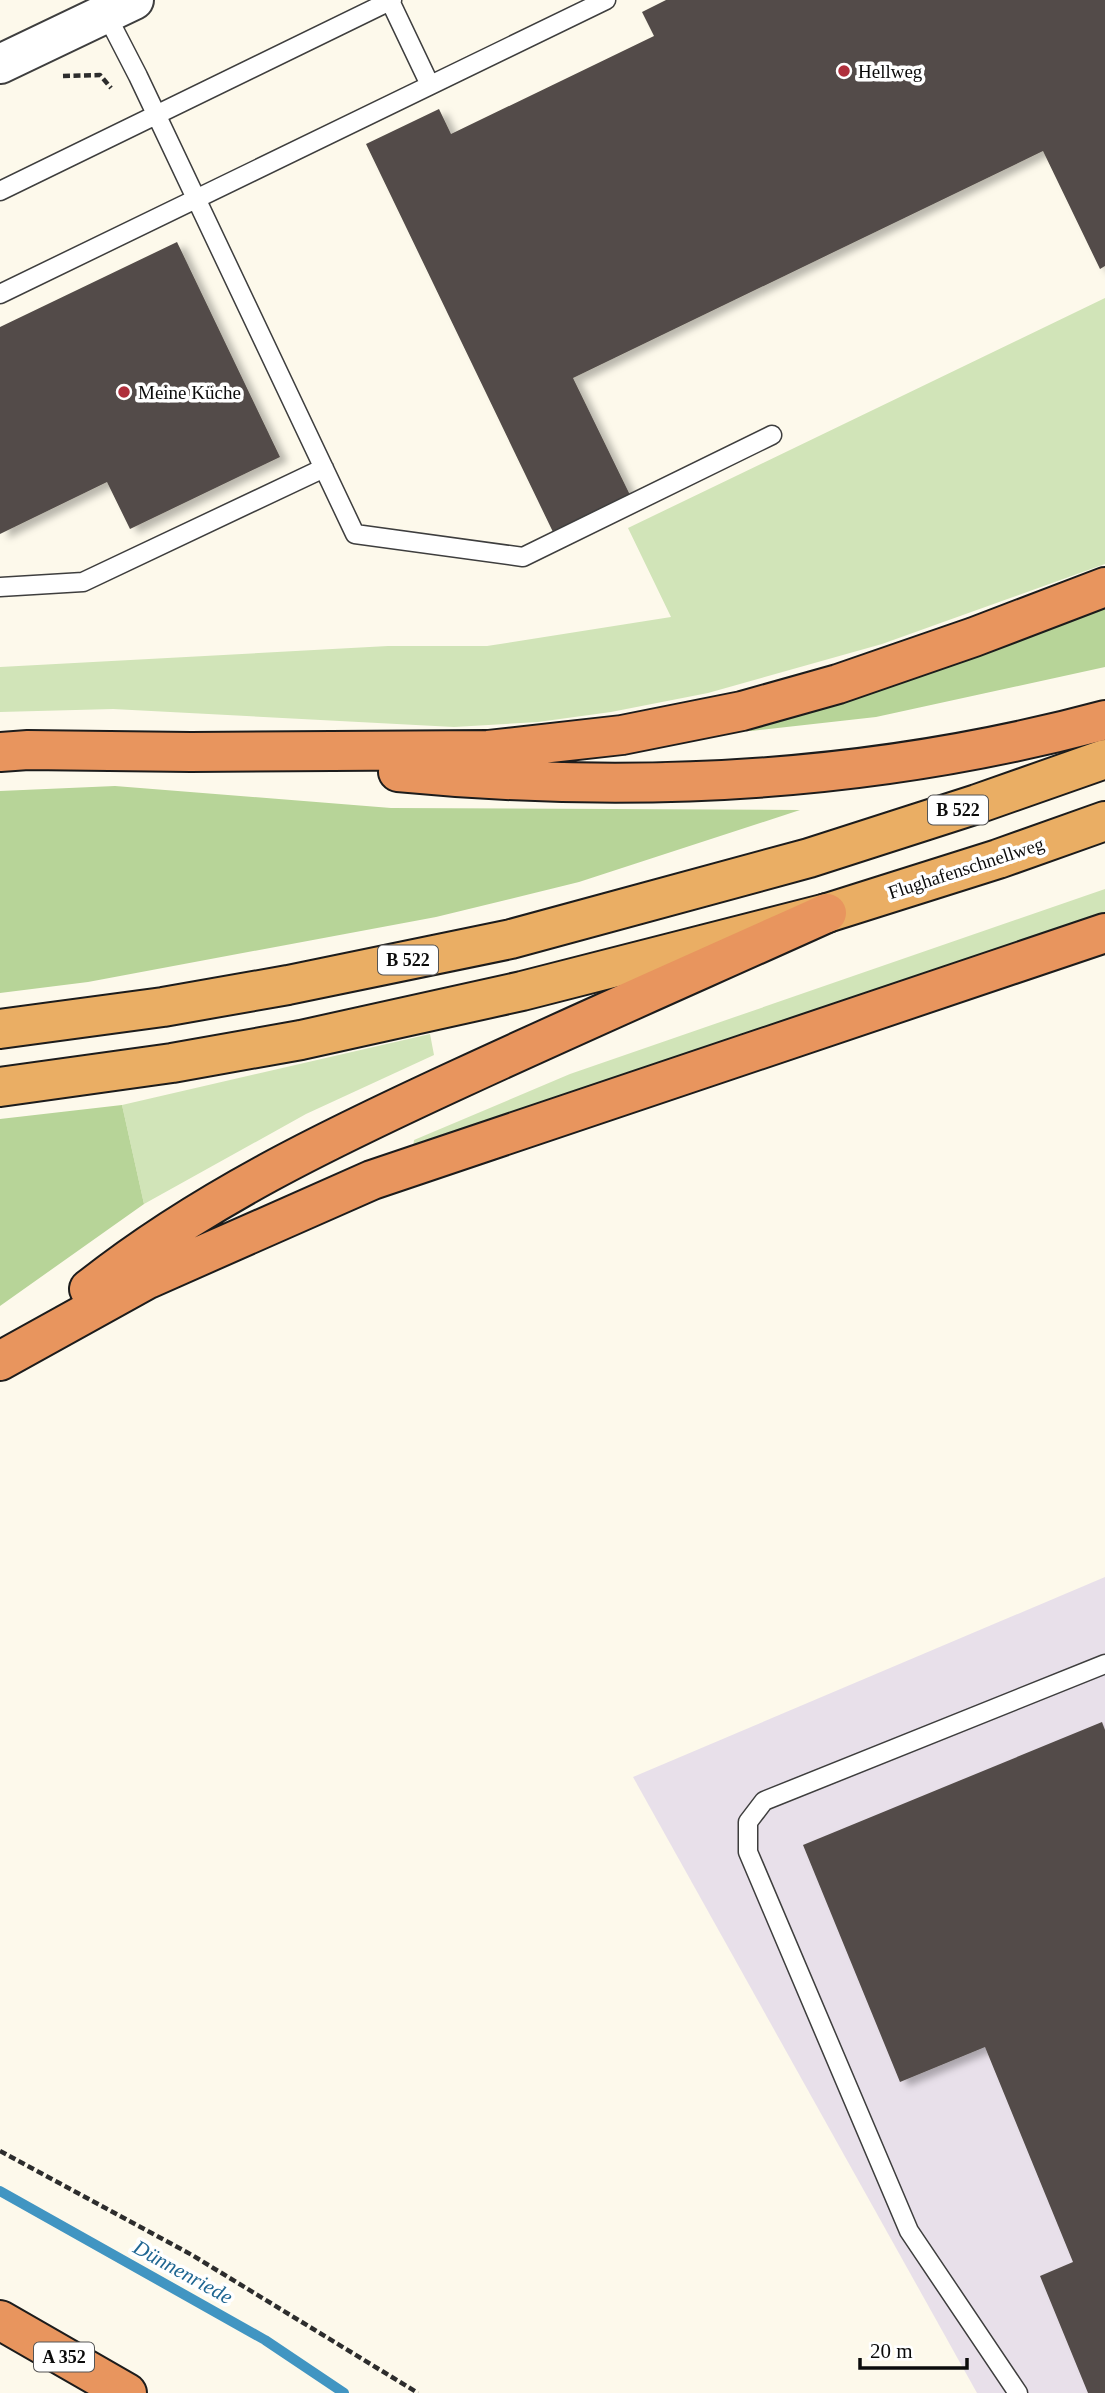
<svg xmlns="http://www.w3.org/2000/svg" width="1105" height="2393" font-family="'Times New Roman',serif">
  <defs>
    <filter id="shadow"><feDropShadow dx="8" dy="4.5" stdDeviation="3.5" flood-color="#0004"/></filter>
  </defs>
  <rect width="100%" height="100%" fill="#fdf9eb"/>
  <!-- industrial -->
  <path fill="#e8e0ea" d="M 1105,1577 L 1105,2393 L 977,2393 L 633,1777 Z"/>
  <!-- green -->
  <path fill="#d1e4b8" d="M 1105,298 L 1105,564 L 882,644 L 708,693 L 611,712 L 538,722 L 454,727 L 113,709 L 0,712 L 0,667 L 388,646 L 487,646 L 671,617 L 628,528 Z
    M 1105,889 L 1105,912 L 413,1147 L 414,1140 L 570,1074 Z
    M 430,1034 L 434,1055 L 306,1114 L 144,1204 L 122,1105 Z"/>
  <!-- forest -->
  <path fill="#b7d498" d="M 1105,606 L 1105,667 L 876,717 L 751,731 L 742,727 Z
    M 115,786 L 391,808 L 800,810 L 579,882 L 436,917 L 88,982 L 0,993 L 0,791 Z
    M 122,1105 L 144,1204 L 0,1306 L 0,1119 Z"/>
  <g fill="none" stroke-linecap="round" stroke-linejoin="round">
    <!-- stream -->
    <path stroke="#4195c2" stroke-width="10" d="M 0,2191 L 265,2340 L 344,2393"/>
  </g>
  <!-- building -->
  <path fill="#534c48" filter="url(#shadow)" d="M 666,0 L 1105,0 L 1105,266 L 1100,269 L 1043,151 L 573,378 L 630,495 L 553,532 L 366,144 L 439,109 L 451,134 L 654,36 L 642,12 Z
    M 177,242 L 280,457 L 130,529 L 107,482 L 0,534 L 0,327 Z
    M 1102,1722 L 1105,1730 L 1105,2393 L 1088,2393 L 1040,2276 L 1073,2262 L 985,2047 L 900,2082 L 803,1845 Z"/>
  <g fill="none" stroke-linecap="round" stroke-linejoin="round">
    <!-- service casing -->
    <g stroke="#3e3e3e" stroke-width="21">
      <path id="service" d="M 390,1 L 430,85
        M 106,14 L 138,76 L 355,534 L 523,557 L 772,435
        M 0,191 L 392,0
        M 0,294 L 606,0
        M 0,587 L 83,582 L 324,468
        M 1018,2393 L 909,2231 L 748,1852 L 748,1822 L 764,1801 L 1105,1664"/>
    </g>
    <!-- tertiary casing -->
    <g stroke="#3e3e3e" stroke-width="42">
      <path id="tertiary" d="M 0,64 L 134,0"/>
    </g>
    <!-- trunk casing -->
    <g stroke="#1c1c1c" stroke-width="42">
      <path id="trunk" d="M 0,1029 L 163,1007 L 288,985 L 511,939 L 809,858 L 977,804 L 1105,759
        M 0,1087 L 172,1063 L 301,1040 L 522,991 L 827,913 L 998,859 L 1105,821"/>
    </g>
    <!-- motorway casing -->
    <g stroke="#1c1c1c" stroke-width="42">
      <path id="motorway" d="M 0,752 L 28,750 L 191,752 L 488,750 L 622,735 L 742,711 L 838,684 L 974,637 L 1105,587
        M 398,772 C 635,795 875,782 1105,720
        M 89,1289 C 201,1200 331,1138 461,1078 C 582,1022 705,968 827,913
        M 0,1361 L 148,1279 L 372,1180 L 1105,933
        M 0,2320 L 127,2393"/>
    </g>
    <!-- path -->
    <path stroke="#2d2d2d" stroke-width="4.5" stroke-dasharray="7 3.5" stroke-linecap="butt" d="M 63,76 L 100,75 L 111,88
      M 0,2151 L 192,2255 L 418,2393"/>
    <!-- service -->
    <use href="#service" stroke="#fff" stroke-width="18"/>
    <!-- tertiary -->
    <use href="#tertiary" stroke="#fff" stroke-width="38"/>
    <!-- trunk -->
    <use href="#trunk" stroke="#eaae64" stroke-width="38"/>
    <!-- motorway -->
    <use href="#motorway" stroke="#e8955e" stroke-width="38"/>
  </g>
  <!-- markers -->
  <g fill="#af2f3c" stroke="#fff" stroke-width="2.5">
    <circle cx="844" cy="71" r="7"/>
    <circle cx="124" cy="392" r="7"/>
  </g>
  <g text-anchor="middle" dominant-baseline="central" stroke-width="7" stroke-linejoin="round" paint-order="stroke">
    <!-- shield labels -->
    <g fill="#fff" stroke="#545454" stroke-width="2">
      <rect x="928" y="795.5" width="60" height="29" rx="5"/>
      <rect x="378" y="945.5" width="60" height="29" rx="5"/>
      <rect x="34" y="2342.5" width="60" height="29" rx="5"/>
    </g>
    <g font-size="18" font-weight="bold" fill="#0b0b0b">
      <text x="958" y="810">B 522</text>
      <text x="408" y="960">B 522</text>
      <text x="64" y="2357">A 352</text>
    </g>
    <!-- poi labels -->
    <g font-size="19" fill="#0b0b0b" stroke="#fff" text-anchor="start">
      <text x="858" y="71">Hellweg</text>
      <text x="138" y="392">Meine Küche</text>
    </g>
    <!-- street labels -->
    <g font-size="19" fill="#0b0b0b" stroke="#fff">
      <text transform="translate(966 868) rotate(-18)">Flughafenschnellweg</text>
    </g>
    <!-- water labels -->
    <g font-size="21" font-style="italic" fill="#1f6692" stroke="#fff">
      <text transform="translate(183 2272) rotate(29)">Dünnenriede</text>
    </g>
  </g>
  <!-- scale -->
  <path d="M860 2358v10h107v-10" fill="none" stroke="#0b0b0b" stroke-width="3.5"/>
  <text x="870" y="2358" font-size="21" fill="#0b0b0b" stroke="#ffffff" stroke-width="5" paint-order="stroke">20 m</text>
</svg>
